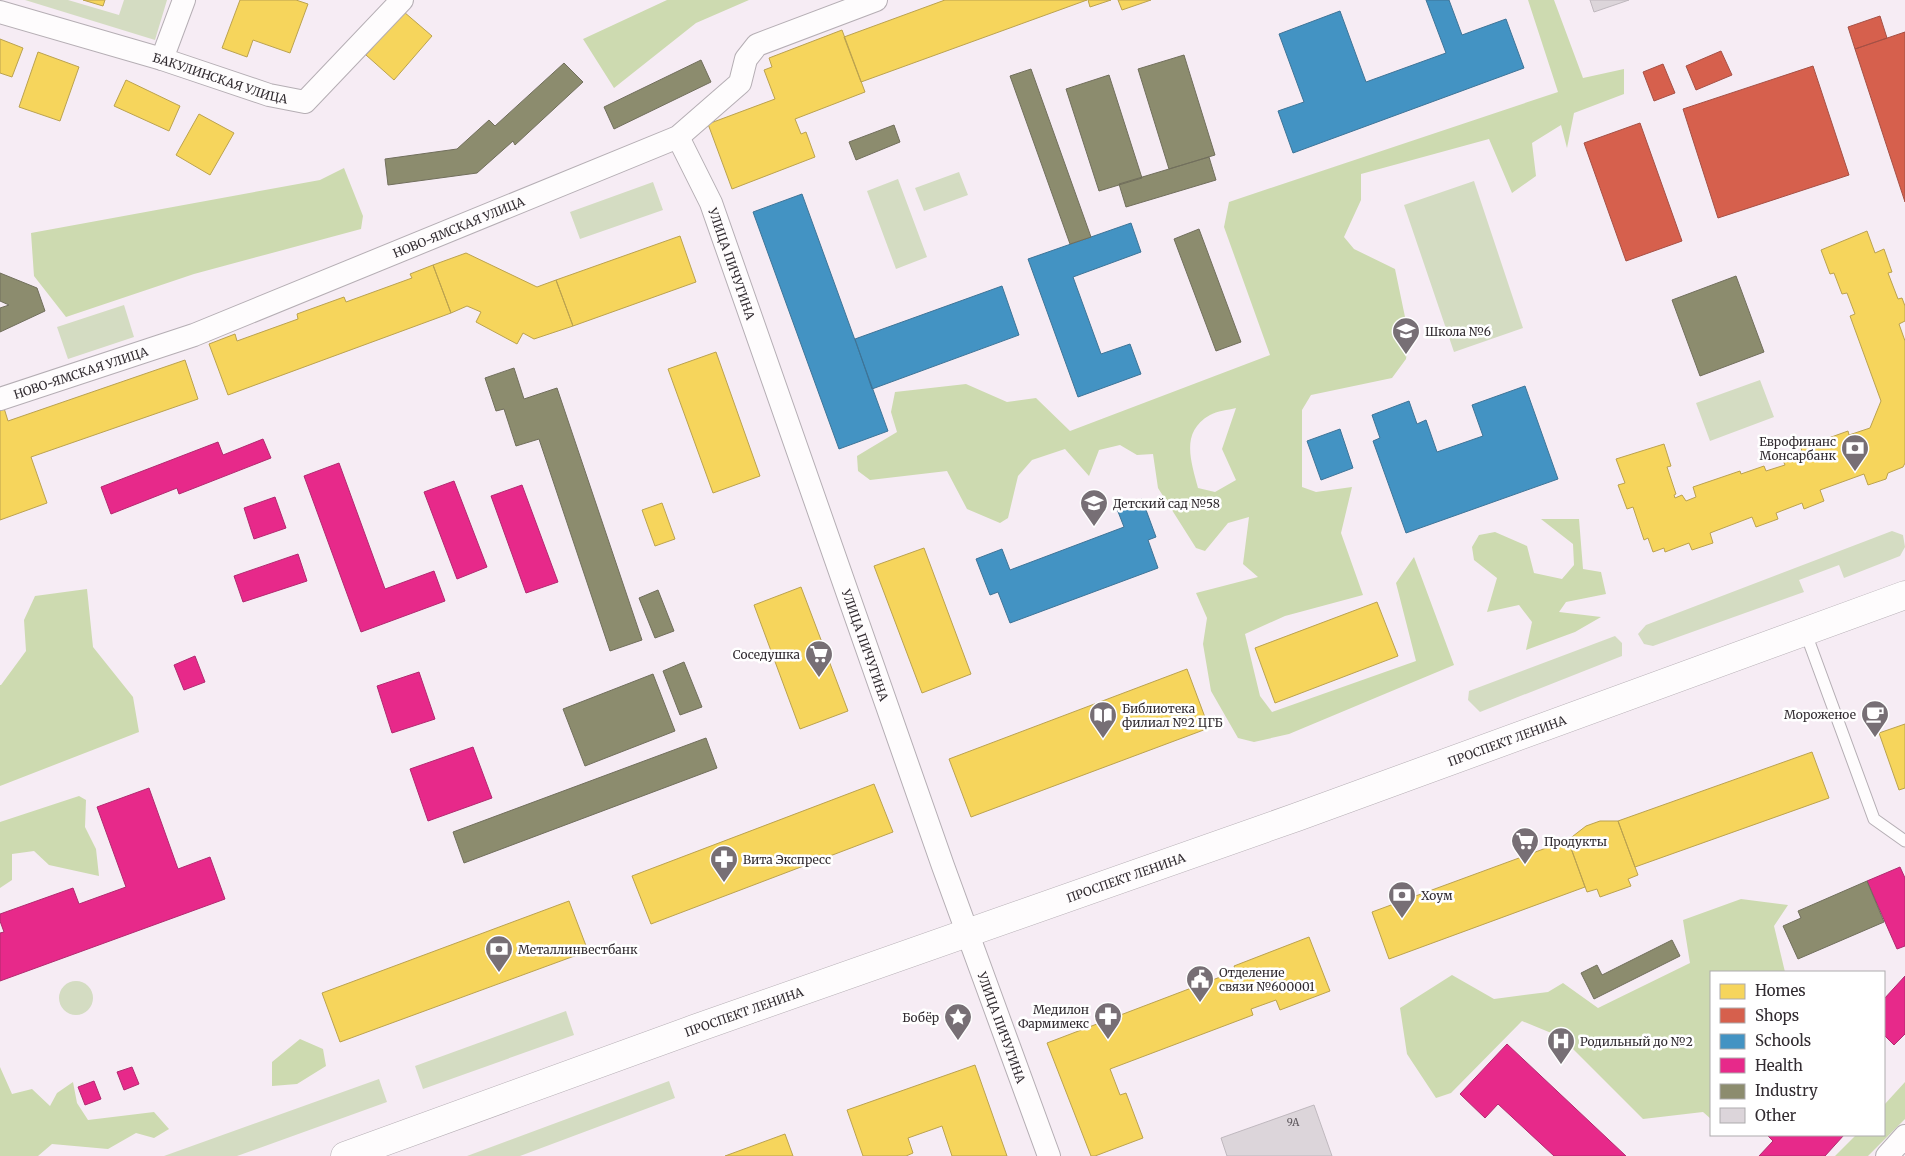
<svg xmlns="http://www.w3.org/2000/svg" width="1905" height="1156" font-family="Merriweather,serif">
  <rect width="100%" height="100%" fill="#f6ecf4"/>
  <!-- green -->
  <path fill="#d4dcc2" d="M 25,0 L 68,0 L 119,15 L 124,0 L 167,0 L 155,40 Z
    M 959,172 L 968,195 L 924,211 L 915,188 Z
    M 898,179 L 927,257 L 896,269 L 867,191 Z
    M 1474,181 L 1523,328 L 1454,352 L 1404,205 Z
    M 653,182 L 663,210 L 580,239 L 570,212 Z
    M 124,305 L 134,337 L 68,359 L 57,327 Z
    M 1760,380 L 1774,417 L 1710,441 L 1696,403 Z
    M 1892,531 L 1903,535 L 1905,547 L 1900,556 L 1844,578 L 1839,565 L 1799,580 L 1804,592 L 1653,646 L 1644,644 L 1638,634 L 1646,625 Z
    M 1615,636 L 1622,643 L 1622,656 L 1480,712 L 1468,700 L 1469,691 Z
    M59 998a17 17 0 1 1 34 0a17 17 0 1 1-34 0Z
    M 566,1011 L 574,1035 L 423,1089 L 415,1066 Z
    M 379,1079 L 387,1102 L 237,1156 L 164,1156 Z
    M 669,1081 L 675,1098 L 520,1156 L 467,1156 Z"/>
  <!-- forest -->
  <path fill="#cddab0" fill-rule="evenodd" d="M 667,0 L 749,0 L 696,23 L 614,88 L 583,39 Z
    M 1528,0 L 1554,0 L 1583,78 L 1624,69 L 1624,94 L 1574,113 L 1567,148 L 1561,125 L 1532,143 L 1536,176 L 1512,193 L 1489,139 L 1361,174 L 1361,200 L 1344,237 L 1354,249 L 1395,269 L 1409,336 L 1406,359 L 1392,378 L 1311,395 L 1302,410 L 1302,487 L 1316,492 L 1352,487 L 1341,533 L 1363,595 L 1285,616 L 1245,634 L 1260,696 L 1272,712 L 1416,661 L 1396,583 L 1414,557 L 1454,665 L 1289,734 L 1254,742 L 1238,738 L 1211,691 L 1203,644 L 1207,618 L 1196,593 L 1258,577 L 1243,564 L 1249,517 L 1228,523 L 1205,551 L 1196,548 L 1158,488 L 1153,454 L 1137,455 L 1120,445 L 1099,450 L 1089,476 L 1065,449 L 1032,460 L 1018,476 L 1008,518 L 1000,523 L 967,509 L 947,471 L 870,480 L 858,471 L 857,456 L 897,432 L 891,412 L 895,392 L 966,384 L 1007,402 L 1036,398 L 1070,431 L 1270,355 L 1224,227 L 1229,202 L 1558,92 ZM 1236,408 L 1222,449 L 1236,480 L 1215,492 L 1198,488 C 1191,461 1180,432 1210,415 C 1217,411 1228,410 1236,408 Z
    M 344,168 L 363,216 L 361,229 L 194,274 L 66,317 L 34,276 L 31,233 L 320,180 Z
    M 1541,519 L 1579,519 L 1583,569 L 1601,572 L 1606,594 L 1566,602 L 1559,612 L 1601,617 L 1575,632 L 1526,650 L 1532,622 L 1519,605 L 1487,612 L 1497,578 L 1474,560 L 1472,547 L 1479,535 L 1495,532 L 1527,546 L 1534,573 L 1562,579 L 1574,565 L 1573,544 Z
    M 87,589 L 93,647 L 133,697 L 139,732 L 0,786 L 0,685 L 1,685 L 26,651 L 24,620 L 35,596 Z
    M 79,796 L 86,800 L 85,827 L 96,849 L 99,876 L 49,865 L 34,851 L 12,854 L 12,880 L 0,888 L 0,822 Z
    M 1741,899 L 1788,905 L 1774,926 L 1785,972 L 1711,972 L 1711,1119 L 1703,1112 L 1643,1119 L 1561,1037 L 1522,1021 L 1451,1093 L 1436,1098 L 1407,1054 L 1400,1008 L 1452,975 L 1494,999 L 1548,992 L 1563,983 L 1598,1008 L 1690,963 L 1683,920 Z
    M 300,1039 L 323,1049 L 326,1066 L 297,1084 L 272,1086 L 272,1062 Z
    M 0,1067 L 12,1094 L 32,1089 L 50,1106 L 57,1093 L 73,1082 L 77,1103 L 88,1120 L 154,1112 L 169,1129 L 154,1138 L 136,1133 L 108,1149 L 52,1144 L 38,1156 L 0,1156 Z
    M 1905,1082 L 1905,1119 L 1868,1156 L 1835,1156 L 1856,1135 L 1884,1135 L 1884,1105 Z"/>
  <!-- homes -->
  <path fill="#f6d55c" stroke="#bba24f" d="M 83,0 L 105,0 L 103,6 Z
    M 240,0 L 296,0 L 308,4 L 290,53 L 253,40 L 247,57 L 222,48 Z
    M 945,0 L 1087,0 L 861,82 L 844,37 Z
    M 1088,0 L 1111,0 L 1090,7 Z
    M 1118,0 L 1151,0 L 1122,10 Z
    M 404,12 L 432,36 L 394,80 L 366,55 Z
    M 842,30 L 865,92 L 795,119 L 801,134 L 806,132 L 815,157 L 732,189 L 708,124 L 775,99 L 764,70 L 772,67 L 769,58 Z
    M 0,39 L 23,48 L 12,77 L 0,73 Z
    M 38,52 L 79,67 L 60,121 L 19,107 Z
    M 126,80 L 180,106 L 169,131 L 114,106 Z
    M 199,114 L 234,133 L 210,175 L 176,155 Z
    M 1867,231 L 1875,253 L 1884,249 L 1892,272 L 1888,273 L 1898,299 L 1902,298 L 1905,306 L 1905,321 L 1899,324 L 1905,341 L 1905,463 L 1903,467 L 1888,473 L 1886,479 L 1868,485 L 1864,474 L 1820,490 L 1824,501 L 1804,509 L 1802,503 L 1776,513 L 1778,519 L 1756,527 L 1752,517 L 1710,533 L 1713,543 L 1692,550 L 1689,543 L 1665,552 L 1664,548 L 1653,552 L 1648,538 L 1644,540 L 1633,507 L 1627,509 L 1618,485 L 1625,483 L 1616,459 L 1664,444 L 1671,466 L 1667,467 L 1676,494 L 1674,495 L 1675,498 L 1682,495 L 1686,501 L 1696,497 L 1693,487 L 1740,471 L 1741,474 L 1764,466 L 1766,471 L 1785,465 L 1782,458 L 1802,451 L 1801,448 L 1848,431 L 1849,435 L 1870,428 L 1881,401 L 1850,316 L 1855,314 L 1847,293 L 1842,294 L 1834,273 L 1830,274 L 1821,250 Z
    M 680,236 L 696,282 L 573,326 L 556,280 Z
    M 466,253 L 537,287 L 556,280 L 573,326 L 534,339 L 523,333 L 517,344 L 476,322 L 481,312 L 467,306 L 451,313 L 433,265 Z
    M 433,265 L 451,313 L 228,395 L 209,344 L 235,334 L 237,341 L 298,319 L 297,314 L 344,297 L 346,302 L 412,278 L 410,274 Z
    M 716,352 L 760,476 L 713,493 L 668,369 Z
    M 185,360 L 198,399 L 31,457 L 47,503 L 0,520 L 0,410 L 4,408 L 8,421 Z
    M 662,503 L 675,539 L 655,546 L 642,510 Z
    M 924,548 L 971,674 L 922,693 L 874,566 Z
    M 801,587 L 848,711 L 800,729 L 754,605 Z
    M 1377,602 L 1398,656 L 1275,703 L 1255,648 Z
    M 1187,669 L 1209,728 L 971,817 L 949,759 Z
    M 1905,724 L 1905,788 L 1899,790 L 1879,733 Z
    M 1812,752 L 1829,798 L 1635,867 L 1618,821 Z
    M 874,784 L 893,832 L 651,924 L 632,876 Z
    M 1600,821 L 1618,821 L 1638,875 L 1628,879 L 1631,886 L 1600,897 L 1597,889 L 1587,892 L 1568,840 L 1586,826 Z
    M 1568,840 L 1585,887 L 1389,959 L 1372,912 Z
    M 569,901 L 588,951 L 340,1042 L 322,993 Z
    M 1309,937 L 1330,991 L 1280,1010 L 1276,1000 L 1251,1009 L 1253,1015 L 1110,1069 L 1120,1095 L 1126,1093 L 1143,1138 L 1095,1156 L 1091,1156 L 1047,1043 L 1236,971 L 1234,966 Z
    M 975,1065 L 1007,1156 L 952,1156 L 942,1126 L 908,1138 L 913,1153 L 906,1156 L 863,1156 L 847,1110 Z
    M 785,1134 L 793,1156 L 725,1156 Z"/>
  <!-- shops -->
  <path fill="#d6604d" stroke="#a55045" d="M 1880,16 L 1887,38 L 1855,49 L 1848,27 Z
    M 1905,32 L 1905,202 L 1855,49 Z
    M 1721,51 L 1732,75 L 1696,90 L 1686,66 Z
    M 1663,64 L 1675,93 L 1654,101 L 1643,72 Z
    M 1813,66 L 1849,175 L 1718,218 L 1683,109 Z
    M 1640,123 L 1682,241 L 1626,261 L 1584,143 Z"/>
  <!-- schools -->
  <path fill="#4393c3" stroke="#3e7497" d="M 1426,0 L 1449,0 L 1462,35 L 1506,19 L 1524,68 L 1293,153 L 1278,111 L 1304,102 L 1279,34 L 1340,11 L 1366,82 L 1446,53 Z
    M 802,194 L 888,431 L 839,449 L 753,212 Z
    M 1131,223 L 1141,252 L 1073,277 L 1101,354 L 1130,344 L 1141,374 L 1078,397 L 1028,259 Z
    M 1002,286 L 1019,335 L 872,389 L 855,339 Z
    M 1525,386 L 1558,479 L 1406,533 L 1373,441 L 1380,438 L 1372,415 L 1409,401 L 1417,424 L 1426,420 L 1437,452 L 1483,436 L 1472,405 Z
    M 1340,429 L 1353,468 L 1321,480 L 1307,441 Z
    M 1142,499 L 1156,537 L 1148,540 L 1158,568 L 1010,623 L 998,592 L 990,595 L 976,559 L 1002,549 L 1010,570 L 1124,527 L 1117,509 Z"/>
  <!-- health -->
  <path fill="#e7298a" stroke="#b12a6f" d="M 263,439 L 271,458 L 179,494 L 177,488 L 111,514 L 101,487 L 218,442 L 223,455 Z
    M 339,463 L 385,589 L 434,571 L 445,601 L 361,632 L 304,476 Z
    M 454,481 L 487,567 L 457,579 L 424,492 Z
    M 522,485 L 558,582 L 526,593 L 491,496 Z
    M 275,497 L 286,528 L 254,539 L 244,508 Z
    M 298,554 L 307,581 L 243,602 L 234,576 Z
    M 195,656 L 205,682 L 184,690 L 174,665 Z
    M 419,672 L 435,719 L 392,733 L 377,686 Z
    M 473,747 L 492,798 L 428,821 L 410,769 Z
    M 149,788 L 178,869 L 210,857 L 225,899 L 0,981 L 0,933 L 4,932 L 0,921 L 0,914 L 73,888 L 79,904 L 126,887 L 97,807 Z
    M 1900,867 L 1905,878 L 1905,946 L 1897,949 L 1867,881 Z
    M 1905,976 L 1905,1034 L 1894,1045 L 1884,1035 L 1884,999 Z
    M 1507,1044 L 1626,1156 L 1554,1156 L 1498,1104 L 1485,1118 L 1460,1094 Z
    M 132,1067 L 139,1084 L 124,1090 L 117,1072 Z
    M 94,1081 L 101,1099 L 85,1105 L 78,1087 Z
    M 1770,1135 L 1844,1135 L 1825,1156 L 1759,1156 L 1773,1141 L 1768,1136 Z"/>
  <!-- industry -->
  <path fill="#8c8c6e" stroke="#716f5c" d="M 1184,55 L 1215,155 L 1169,169 L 1138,69 Z
    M 701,60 L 711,82 L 614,129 L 604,107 Z
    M 564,63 L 583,82 L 515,145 L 513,141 L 477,173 L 388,185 L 385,159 L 457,149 L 489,120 L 495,126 Z
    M 1031,69 L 1091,237 L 1070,244 L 1010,76 Z
    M 1109,75 L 1142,178 L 1099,191 L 1066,89 Z
    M 894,125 L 900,142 L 856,160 L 849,142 Z
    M 1209,157 L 1216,180 L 1126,207 L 1119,184 Z
    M 1199,229 L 1241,342 L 1216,351 L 1174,239 Z
    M 0,273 L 37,288 L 45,311 L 0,332 L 0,308 L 9,305 L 0,301 Z
    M 1736,276 L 1764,352 L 1700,376 L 1672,300 Z
    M 514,368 L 524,399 L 557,388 L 642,640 L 610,651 L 539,439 L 516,446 L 504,409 L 496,411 L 485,378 Z
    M 658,590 L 674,631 L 655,638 L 639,598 Z
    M 684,662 L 702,707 L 680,715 L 663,671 Z
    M 653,674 L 675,731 L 585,766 L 563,709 Z
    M 706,738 L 717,768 L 464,863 L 453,832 Z
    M 1867,881 L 1884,922 L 1798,959 L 1783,926 L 1801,918 L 1798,911 Z
    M 1672,940 L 1680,956 L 1594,999 L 1581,973 L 1597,965 L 1602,975 Z"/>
  <!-- building -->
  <path fill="#dcd5da" stroke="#bfb8be" d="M 1590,0 L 1629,0 L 1594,12 Z
    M 1314,1105 L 1332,1156 L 1227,1156 L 1221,1138 Z"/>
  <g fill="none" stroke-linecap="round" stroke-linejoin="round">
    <!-- service casing -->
    <g stroke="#b5aeb4" stroke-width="13">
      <path id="service" d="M 1805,631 L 1874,819 L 1905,841"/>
    </g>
    <!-- minor casing -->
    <g stroke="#b5aeb4" stroke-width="24">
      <g id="minor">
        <path id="s1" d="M 0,12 L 162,59 L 269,95 L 305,102 L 402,0"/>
        <path d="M 162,59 L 184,0"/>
        <path id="s2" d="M 678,137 L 711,203 L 943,866 L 1049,1156"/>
        <path id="s3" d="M 0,399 L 194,335 L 678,137 L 740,83 L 746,59 L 757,45 L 876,0"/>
        <path d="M 1887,1156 L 1905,1136"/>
      </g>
    </g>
    <!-- primary casing -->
    <g stroke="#b5aeb4" stroke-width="29">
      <g id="primary">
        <path id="s4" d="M 345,1156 L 694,1029 L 1297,817 L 1905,595"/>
      </g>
    </g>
    <!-- service -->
    <use href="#service" stroke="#fefcfd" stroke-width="11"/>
    <!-- minor -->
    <use href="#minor" stroke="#fefcfd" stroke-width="22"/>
    <!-- primary -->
    <use href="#primary" stroke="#fefcfd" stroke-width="28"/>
  </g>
  <!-- icons -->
  <defs>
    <g id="school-pin" transform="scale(1.4375)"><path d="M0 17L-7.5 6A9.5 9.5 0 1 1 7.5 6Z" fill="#776f75" stroke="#fff"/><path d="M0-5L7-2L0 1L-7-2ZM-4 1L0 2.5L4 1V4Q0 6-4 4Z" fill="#fff"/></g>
    <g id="bank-pin" transform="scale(1.4375)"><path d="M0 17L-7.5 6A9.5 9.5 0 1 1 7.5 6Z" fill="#776f75" stroke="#fff"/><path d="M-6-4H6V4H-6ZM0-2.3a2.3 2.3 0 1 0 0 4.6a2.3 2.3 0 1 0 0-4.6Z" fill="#fff"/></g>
    <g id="supermarket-pin" transform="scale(1.4375)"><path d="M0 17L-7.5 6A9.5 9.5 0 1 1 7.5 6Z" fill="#776f75" stroke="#fff"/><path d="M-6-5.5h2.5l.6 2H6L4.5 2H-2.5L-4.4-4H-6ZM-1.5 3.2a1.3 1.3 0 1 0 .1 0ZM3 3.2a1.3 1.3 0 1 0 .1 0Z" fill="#fff"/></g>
    <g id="cafe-pin" transform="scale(1.4375)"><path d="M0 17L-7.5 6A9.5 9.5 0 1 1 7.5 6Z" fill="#776f75" stroke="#fff"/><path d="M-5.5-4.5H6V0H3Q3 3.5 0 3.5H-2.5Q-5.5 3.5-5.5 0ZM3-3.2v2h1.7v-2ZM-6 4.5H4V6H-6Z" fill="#fff"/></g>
    <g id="library-pin" transform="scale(1.4375)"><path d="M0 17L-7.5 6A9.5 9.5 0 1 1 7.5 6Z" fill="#776f75" stroke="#fff"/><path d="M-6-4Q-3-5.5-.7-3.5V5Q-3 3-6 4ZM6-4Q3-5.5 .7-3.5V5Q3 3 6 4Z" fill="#fff"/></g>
    <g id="pharmacy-pin" transform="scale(1.4375)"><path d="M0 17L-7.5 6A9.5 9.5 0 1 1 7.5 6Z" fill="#776f75" stroke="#fff"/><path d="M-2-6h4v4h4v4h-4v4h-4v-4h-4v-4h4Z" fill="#fff"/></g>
    <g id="civic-pin" transform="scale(1.4375)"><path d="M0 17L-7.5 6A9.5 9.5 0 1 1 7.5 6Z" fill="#776f75" stroke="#fff"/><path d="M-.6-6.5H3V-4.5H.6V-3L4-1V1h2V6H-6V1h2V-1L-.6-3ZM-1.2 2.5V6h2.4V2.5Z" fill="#fff"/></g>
    <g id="sight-pin" transform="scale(1.4375)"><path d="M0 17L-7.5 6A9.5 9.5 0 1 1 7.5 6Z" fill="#776f75" stroke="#fff"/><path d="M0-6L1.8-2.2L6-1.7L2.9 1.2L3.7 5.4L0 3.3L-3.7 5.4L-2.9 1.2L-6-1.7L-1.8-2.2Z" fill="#fff"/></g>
    <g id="hospital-pin" transform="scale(1.4375)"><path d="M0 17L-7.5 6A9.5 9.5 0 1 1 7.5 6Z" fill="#776f75" stroke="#fff"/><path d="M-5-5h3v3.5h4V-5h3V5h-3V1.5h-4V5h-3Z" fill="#fff"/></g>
  </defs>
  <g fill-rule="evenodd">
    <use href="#school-pin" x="1406" y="331"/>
    <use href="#bank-pin" x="1855" y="448"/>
    <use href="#school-pin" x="1094" y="503"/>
    <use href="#supermarket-pin" x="819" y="654"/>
    <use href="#cafe-pin" x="1875" y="714"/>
    <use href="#library-pin" x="1103" y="715"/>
    <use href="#supermarket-pin" x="1525" y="841"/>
    <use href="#pharmacy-pin" x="724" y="859"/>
    <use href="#bank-pin" x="1402" y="895"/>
    <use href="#bank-pin" x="499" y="949"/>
    <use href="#civic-pin" x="1200" y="979"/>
    <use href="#pharmacy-pin" x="1108" y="1016"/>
    <use href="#sight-pin" x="958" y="1017"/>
    <use href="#hospital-pin" x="1561" y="1041"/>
  </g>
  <g text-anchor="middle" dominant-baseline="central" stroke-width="5" stroke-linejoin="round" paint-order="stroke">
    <!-- number labels -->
    <g font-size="10" fill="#5d575c">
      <text x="1293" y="1122">9А</text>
    </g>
    <!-- street labels -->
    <g font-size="12" fill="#322c31" stroke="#fff">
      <text stroke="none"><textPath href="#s1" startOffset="230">БАКУЛИНСКАЯ УЛИЦА</textPath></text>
      <text stroke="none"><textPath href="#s3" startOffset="490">НОВО-ЯМСКАЯ УЛИЦА</textPath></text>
      <text stroke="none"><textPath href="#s2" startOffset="138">УЛИЦА ПИЧУГИНА</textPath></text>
      <text stroke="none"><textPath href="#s3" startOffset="85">НОВО-ЯМСКАЯ УЛИЦА</textPath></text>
      <text stroke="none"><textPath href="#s2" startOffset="542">УЛИЦА ПИЧУГИНА</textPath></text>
      <text stroke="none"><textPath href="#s4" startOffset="1234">ПРОСПЕКТ ЛЕНИНА</textPath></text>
      <text stroke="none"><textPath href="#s4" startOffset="829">ПРОСПЕКТ ЛЕНИНА</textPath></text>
      <text stroke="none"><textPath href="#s4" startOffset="424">ПРОСПЕКТ ЛЕНИНА</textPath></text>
      <text stroke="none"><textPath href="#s2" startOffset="948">УЛИЦА ПИЧУГИНА</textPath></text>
    </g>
    <!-- poi labels -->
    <g font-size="12" fill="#322c31" stroke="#fff" text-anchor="start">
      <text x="1425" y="331">Школа №6</text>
      <text x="1836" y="441" text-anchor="end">Еврофинанс<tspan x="1836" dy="14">Монсарбанк</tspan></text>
      <text x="1113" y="503">Детский сад №58</text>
      <text x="800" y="654" text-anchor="end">Соседушка</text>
      <text x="1122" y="708">Библиотека<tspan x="1122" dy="14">филиал №2 ЦГБ</tspan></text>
      <text x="1856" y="714" text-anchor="end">Мороженое</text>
      <text x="1544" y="841">Продукты</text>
      <text x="743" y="859">Вита Экспресс</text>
      <text x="1421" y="895">Хоум</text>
      <text x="518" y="949">Металлинвестбанк</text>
      <text x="1219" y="972">Отделение<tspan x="1219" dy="14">связи №600001</tspan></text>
      <text x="1089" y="1009" text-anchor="end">Медилон<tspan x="1089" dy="14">Фармимекс</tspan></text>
      <text x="939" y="1017" text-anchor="end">Бобёр</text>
      <text x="1580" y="1041">Родильный до №2</text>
    </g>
  </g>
  <!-- legend -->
  <rect x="1710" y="971" width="175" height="165" fill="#ffffff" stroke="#adabad"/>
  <rect x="1720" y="984" width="25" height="15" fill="#f6d55c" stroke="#adabad"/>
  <text x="1755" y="996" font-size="15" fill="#322c31">Homes</text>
  <rect x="1720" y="1008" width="25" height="15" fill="#d6604d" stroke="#adabad"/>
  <text x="1755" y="1021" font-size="15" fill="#322c31">Shops</text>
  <rect x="1720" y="1034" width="25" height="15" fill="#4393c3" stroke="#adabad"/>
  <text x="1755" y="1046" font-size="15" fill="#322c31">Schools</text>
  <rect x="1720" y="1058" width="25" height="15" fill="#e7298a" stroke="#adabad"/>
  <text x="1755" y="1071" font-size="15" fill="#322c31">Health</text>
  <rect x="1720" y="1084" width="25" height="15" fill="#8c8c6e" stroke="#adabad"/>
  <text x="1755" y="1096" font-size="15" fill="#322c31">Industry</text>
  <rect x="1720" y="1108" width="25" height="15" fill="#dcd5da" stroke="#adabad"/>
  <text x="1755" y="1121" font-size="15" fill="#322c31">Other</text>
</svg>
